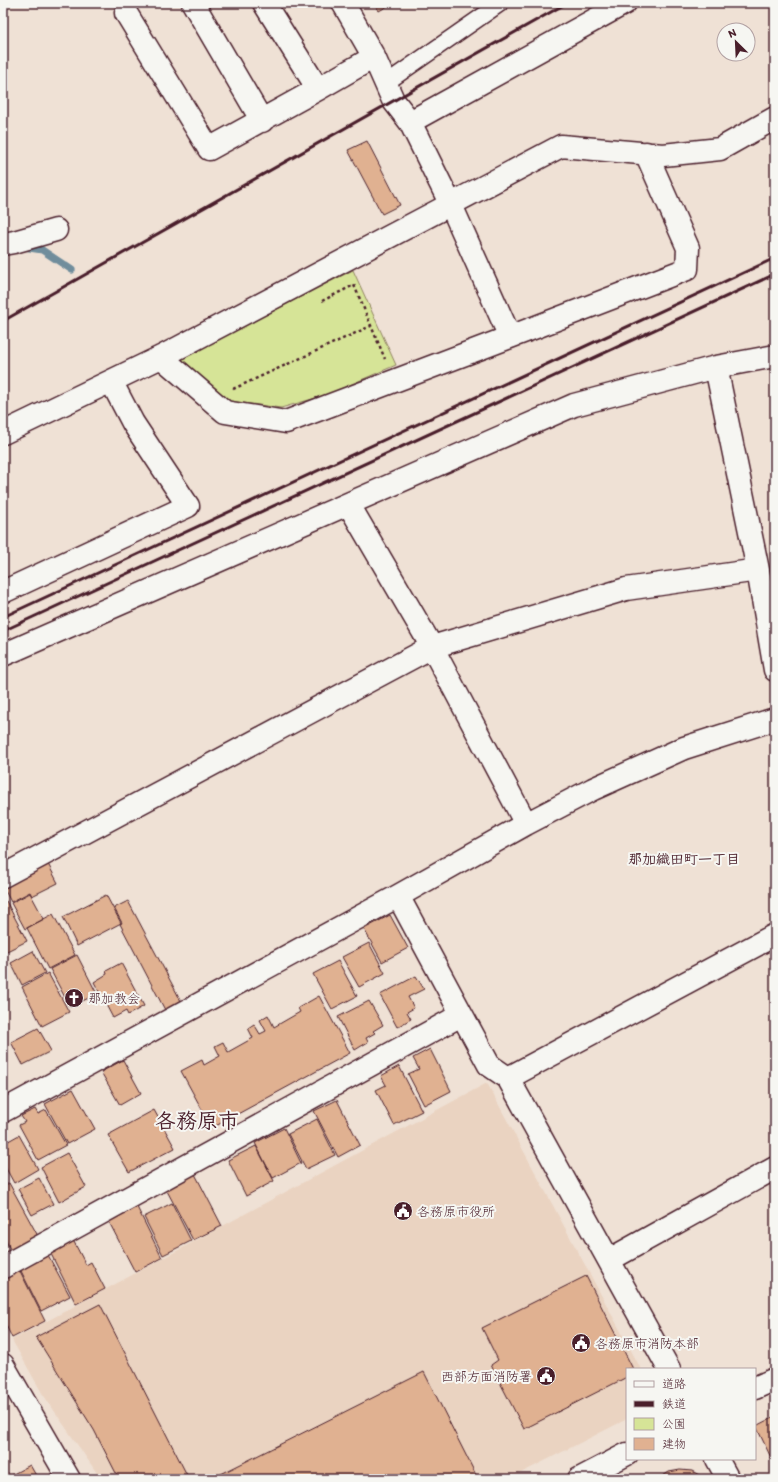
<svg xmlns="http://www.w3.org/2000/svg" width="778" height="1482" font-family="Itim,'Klee One',sans-serif">
  <rect width="100%" height="100%" fill="#efe1d5"/>
  <filter id="ink" filterUnits="userSpaceOnUse"><feTurbulence type="fractalNoise" baseFrequency=".025" numOctaves="2"/><feDisplacementMap in="SourceGraphic" scale="8" xChannelSelector="R" yChannelSelector="G"/><feConvolveMatrix kernelMatrix="1 2 1 2 8 2 1 2 1" color-interpolation-filters="sRGB"/></filter>
  <g filter="url(#ink)">
    <!-- built -->
    <path fill="#ead3c1" d="M 487,1083 L 641,1369 L 627,1369 L 627,1419 L 509,1479 L 101,1479 L 42,1393 L 12,1340 Z"/>
    <!-- green -->
    <path fill="#d6e497" stroke="#908261" d="M 353,270 L 396,365 L 326,395 L 281,408 L 229,401 L 180,359 Z"/>
    <g fill="none" stroke-linecap="round" stroke-linejoin="round">
      <!-- stream -->
      <path stroke="#6f8d9c" stroke-width="7" d="M 23,247 L 42,250 L 72,270"/>
    </g>
    <!-- building -->
    <path fill="#e0b191" stroke="#4a1f2b" d="M 374,3 L 393,3 L 379,11 Z
      M 367,141 L 400,205 L 382,214 L 348,150 Z
      M 48,864 L 58,883 L 32,896 L 30,892 L 11,902 L 3,887 Z
      M 30,893 L 44,919 L 25,929 L 11,903 Z
      M 106,895 L 121,923 L 77,946 L 63,917 Z
      M 6,901 L 27,941 L 3,953 L 3,903 Z
      M 128,901 L 181,1001 L 165,1010 L 120,924 L 122,923 L 114,908 Z
      M 53,914 L 75,955 L 48,969 L 27,928 Z
      M 390,915 L 408,948 L 382,962 L 364,929 Z
      M 369,943 L 385,973 L 359,987 L 342,957 Z
      M 33,951 L 45,973 L 22,985 L 11,963 Z
      M 77,955 L 97,994 L 70,1007 L 50,969 Z
      M 338,961 L 357,996 L 332,1009 L 313,974 Z
      M 121,963 L 144,1006 L 128,1015 L 126,1011 L 113,1018 L 94,982 L 107,974 L 106,971 Z
      M 48,973 L 69,1012 L 42,1026 L 22,987 Z
      M 416,976 L 424,989 L 408,997 L 414,1008 L 407,1012 L 411,1019 L 397,1027 L 380,995 Z
      M 319,996 L 350,1053 L 212,1128 L 181,1071 L 202,1060 L 204,1065 L 220,1056 L 215,1046 L 223,1042 L 228,1052 L 253,1038 L 248,1028 L 254,1024 L 260,1034 L 266,1031 L 260,1020 L 268,1015 L 274,1027 L 300,1012 L 298,1008 Z
      M 369,1001 L 383,1025 L 373,1031 L 375,1033 L 366,1038 L 368,1042 L 355,1050 L 338,1017 Z
      M 38,1028 L 51,1051 L 23,1065 L 11,1042 Z
      M 430,1049 L 451,1091 L 424,1105 L 408,1074 L 419,1069 L 413,1058 Z
      M 123,1060 L 141,1093 L 120,1105 L 101,1072 Z
      M 399,1066 L 422,1111 L 394,1125 L 376,1090 L 386,1085 L 381,1076 Z
      M 73,1089 L 95,1129 L 67,1144 L 45,1104 Z
      M 337,1100 L 360,1145 L 338,1157 L 314,1111 Z
      M 35,1109 L 38,1114 L 46,1110 L 66,1145 L 38,1160 L 19,1125 L 25,1122 L 21,1116 Z
      M 154,1110 L 175,1148 L 129,1172 L 108,1135 Z
      M 317,1119 L 335,1155 L 306,1169 L 288,1134 Z
      M 284,1128 L 301,1163 L 273,1178 L 255,1143 Z
      M 19,1135 L 38,1169 L 14,1183 L 3,1163 L 3,1144 Z
      M 256,1146 L 274,1181 L 246,1196 L 228,1160 Z
      M 67,1153 L 86,1187 L 59,1202 L 41,1167 Z
      M 195,1174 L 222,1226 L 193,1240 L 166,1189 Z
      M 39,1178 L 53,1204 L 32,1215 L 18,1189 Z
      M 9,1183 L 38,1236 L 11,1251 L 3,1235 L 3,1187 Z
      M 172,1203 L 191,1241 L 163,1255 L 144,1217 Z
      M 136,1205 L 162,1258 L 135,1272 L 108,1220 Z
      M 73,1240 L 86,1265 L 91,1262 L 105,1289 L 76,1304 L 50,1252 Z
      M 48,1255 L 70,1296 L 41,1311 L 20,1269 Z
      M 19,1269 L 45,1321 L 12,1338 L 3,1319 L 3,1277 Z
      M 586,1276 L 633,1369 L 627,1369 L 627,1377 L 524,1429 L 491,1365 L 498,1360 L 482,1328 Z
      M 100,1304 L 189,1479 L 119,1479 L 94,1430 L 36,1337 Z
      M 424,1372 L 478,1479 L 211,1479 Z
      M 775,1416 L 775,1463 L 774,1464 L 756,1426 Z
      M 30,1465 L 38,1479 L 4,1479 Z
      M 680,1470 L 692,1471 L 706,1479 L 658,1479 L 669,1472 Z"/>
    <g fill="none" stroke-linecap="round" stroke-linejoin="round">
      <!-- lane casing -->
      <g stroke="#4a1f2b" stroke-width="18">
        <path id="lane" d="M 386,83 L 501,3"/>
      </g>
      <!-- street casing -->
      <g stroke="#4a1f2b" stroke-width="25">
        <path id="street" d="M 193,3 L 262,121
          M 264,3 L 318,89
          M 343,3 L 374,57 L 393,100 L 410,122
          M 126,13 L 209,149 L 318,89 L 374,57
          M 3,244 L 14,242 L 56,230
          M 510,337 L 687,269 L 688,248 L 646,153
          M 161,357 L 225,412 L 286,422 L 510,337 L 451,205 L 410,122 L 625,3
          M 716,367 L 758,570 L 775,670
          M 3,433 L 161,357 L 561,146 L 663,155 L 720,149 L 775,118
          M 349,505 L 432,647 L 526,824
          M 3,592 L 188,506 L 133,423 L 111,381
          M 3,655 L 574,405 L 716,367 L 775,356
          M 3,876 L 432,647 L 626,589 L 758,570
          M 398,896 L 489,1065 L 508,1078 L 669,1369
          M 508,1078 L 775,935
          M 3,1111 L 398,896 L 526,824 L 593,789 L 684,748 L 775,719
          M 609,1260 L 775,1168
          M 3,1267 L 461,1015
          M 717,1459 L 728,1479"/>
      </g>
      <!-- secondary casing -->
      <g stroke="#4a1f2b" stroke-width="25">
        <path id="secondary" d="M 3,1365 L 69,1479
          M 755,1388 L 775,1379
          M 579,1479 L 627,1454"/>
      </g>
      <!-- path -->
      <path stroke="#4a1f2b" stroke-width="2.5" stroke-dasharray="3 3" stroke-linecap="butt" d="M 322,301 L 354,285 L 385,359
        M 233,389 L 371,326"/>
      <!-- lane -->
      <use href="#lane" stroke="#f6f6f2" stroke-width="15"/>
      <!-- street -->
      <use href="#street" stroke="#f6f6f2" stroke-width="22"/>
      <!-- secondary -->
      <use href="#secondary" stroke="#f6f6f2" stroke-width="22"/>
      <!-- rail -->
      <path stroke="#4a1f2b" stroke-width="3" d="M 3,321 L 567,3
        M 3,617 L 775,258
        M 3,631 L 775,274"/>
    </g>
  </g>
  <!-- icons -->
  <defs>
    <g id="church-disc" transform="scale(1)"><circle r="9.5" fill="#4a1f2b" stroke="#f6f6f2"/><path d="M-1.2-6h2.4v3.5h3.3v2.4h-3.3V6h-2.4V-.1h-3.3v-2.4h3.3Z" fill="#fff"/></g>
    <g id="civic-disc" transform="scale(1)"><circle r="9.5" fill="#4a1f2b" stroke="#f6f6f2"/><path d="M-.6-6.5H3V-4.5H.6V-3L4-1V1h2V6H-6V1h2V-1L-.6-3ZM-1.2 2.5V6h2.4V2.5Z" fill="#fff"/></g>
  </defs>
  <g fill-rule="evenodd">
    <use href="#church-disc" x="74" y="998"/>
    <use href="#civic-disc" x="403" y="1211"/>
    <use href="#civic-disc" x="581" y="1343"/>
    <use href="#civic-disc" x="546" y="1376"/>
  </g>
  <g text-anchor="middle" dominant-baseline="central" stroke-width="4" stroke-linejoin="round" paint-order="stroke">
    <!-- poi labels -->
    <g font-size="13" fill="#4a1f2b" stroke="#f6f6f2" text-anchor="start">
      <text x="88" y="998">那加教会</text>
      <text x="417" y="1211">各務原市役所</text>
      <text x="595" y="1343">各務原市消防本部</text>
      <text x="532" y="1376" text-anchor="end">西部方面消防署</text>
    </g>
    <!-- neighbourhood labels -->
    <g font-size="14" font-weight="bold" fill="#4a1f2b" stroke="#f6f6f2">
      <text x="684" y="859">那加織田町一丁目</text>
    </g>
    <!-- town labels -->
    <g font-size="21" font-weight="bold" fill="#4a1f2b" stroke="#f6f6f2">
      <text x="197" y="1120">各務原市</text>
    </g>
  </g>
  <!-- margin -->
  <rect width="778" height="1482" fill="none" stroke="#f6f6f2" stroke-width="16"/>
  <rect x="8" y="8" width="762" height="1466" fill="none" stroke="#4a1f2b" stroke-width="1.5" filter="url(#ink)"/>
  <!-- legend -->
  <rect x="626" y="1368" width="130" height="92" fill="#f6f6f2" stroke="#b1a0a2"/>
  <rect x="634" y="1381" width="20" height="6" fill="#f6f6f2" stroke="#b1a0a2"/>
  <text x="662" y="1388" font-size="12" fill="#4a1f2b">道路</text>
  <rect x="634" y="1401" width="20" height="6" fill="#4a1f2b" stroke="#b1a0a2"/>
  <text x="662" y="1408" font-size="12" fill="#4a1f2b">鉄道</text>
  <rect x="634" y="1418" width="20" height="12" fill="#d6e497" stroke="#b1a0a2"/>
  <text x="662" y="1428" font-size="12" fill="#4a1f2b">公園</text>
  <rect x="634" y="1438" width="20" height="12" fill="#e0b191" stroke="#b1a0a2"/>
  <text x="662" y="1448" font-size="12" fill="#4a1f2b">建物</text>
  <!-- north arrow -->
  <g transform="translate(736 42) rotate(336)"><circle r="19" fill="#f6f6f2" stroke="#b1a0a2"/>
  <path d="M0-3L7 15L0 10L-7 15Z" fill="#4a1f2b"/>
  <text y="-6" font-size="11" font-weight="bold" text-anchor="middle" fill="#4a1f2b">N</text>
  </g>
</svg>
